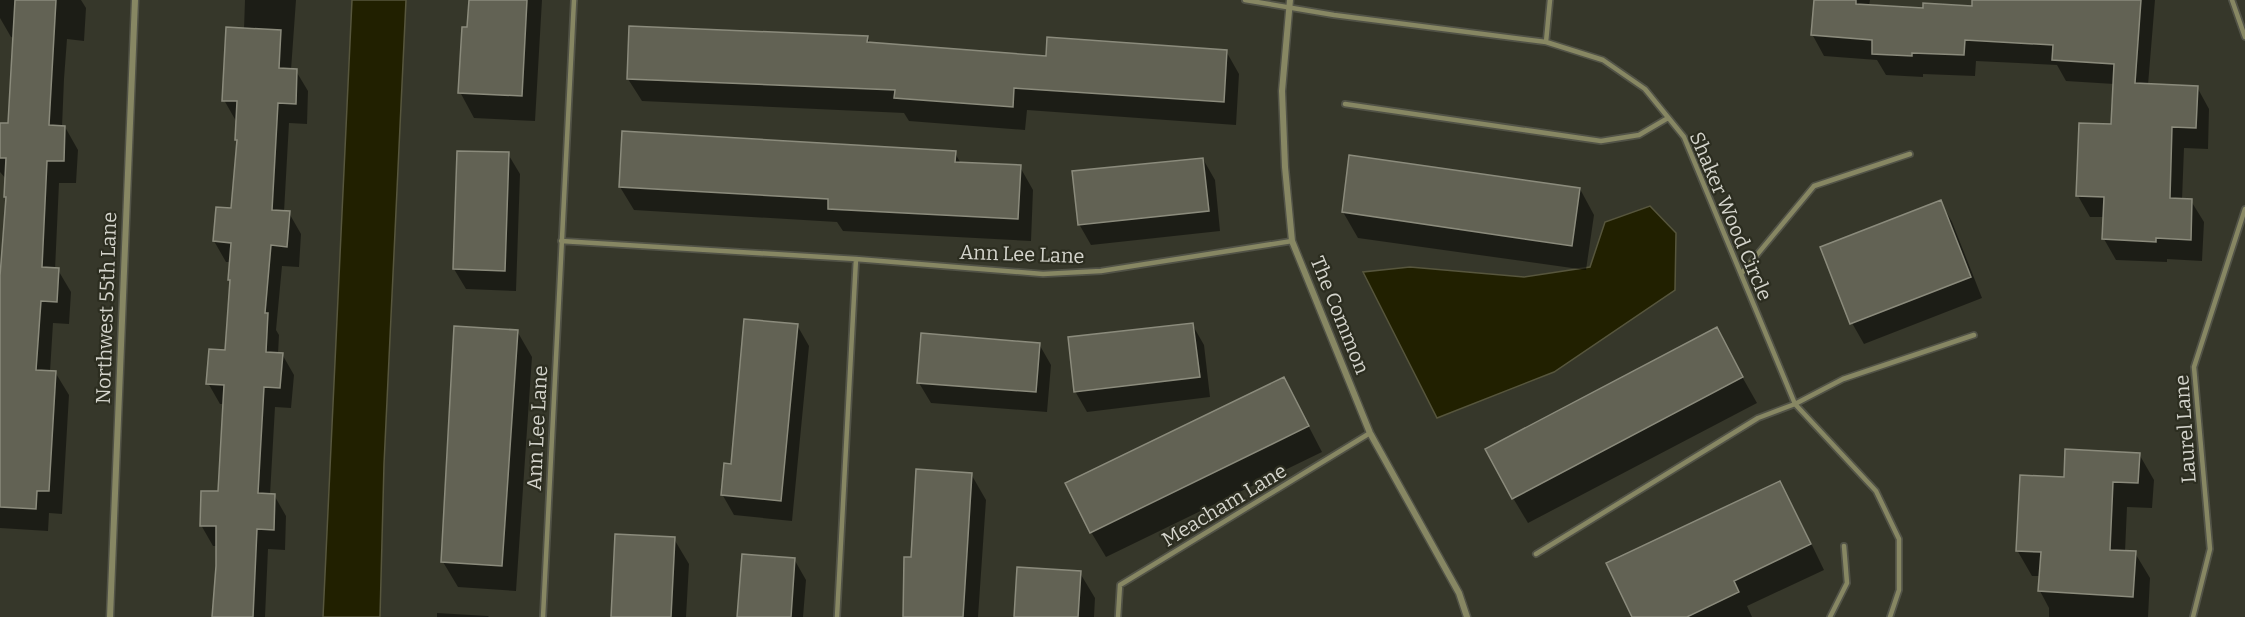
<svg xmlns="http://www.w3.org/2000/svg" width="2245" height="617" font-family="Bitter,serif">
  <rect width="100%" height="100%" fill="#36372a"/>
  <!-- water -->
  <path fill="#212000" stroke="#57563d" stroke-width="1.5" d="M 352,0 L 406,0 L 384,464 L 380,617 L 323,617 Z
    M 1650,206 L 1676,233 L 1675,290 L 1554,372 L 1437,418 L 1363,272 L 1410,267 L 1524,277 L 1590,267 L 1605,222 Z"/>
  <!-- shadow -->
  <path fill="#0007" d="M 0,0 L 81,0 L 86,8 L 84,41 L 67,39 L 64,79 L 62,127 L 65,127 L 78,150 L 76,183 L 59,183 L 55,270 L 58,270 L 71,292 L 69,324 L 53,323 L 50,372 L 55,372 L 69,395 L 62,514 L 49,513 L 48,531 L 0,528 L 0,267 L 2,267 L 8,199 L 7,180 L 0,172 L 0,125 L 9,125 L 14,38 L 11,37 L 0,18 Z
    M 245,0 L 296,0 L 291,70 L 296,71 L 308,91 L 307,124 L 289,123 L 284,212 L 289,213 L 301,234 L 299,267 L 282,266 L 276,330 L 279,335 L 278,354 L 282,354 L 294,375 L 291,408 L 275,407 L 270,495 L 274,495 L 286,516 L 285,550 L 268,549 L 265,617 L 214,617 L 218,546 L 213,546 L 201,525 L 219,493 L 225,404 L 220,404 L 208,383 L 227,351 L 232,262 L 226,262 L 214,241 L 232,209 L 239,142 L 238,121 L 236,121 L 224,100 L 244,29 Z
    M 470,0 L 542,0 L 535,121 L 474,118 L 460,92 L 469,29 Z
    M 1815,0 L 1870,0 L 1869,6 L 1924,9 L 1973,7 L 1973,0 L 2155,0 L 2148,85 L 2197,87 L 2209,109 L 2208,149 L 2184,148 L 2182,200 L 2191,201 L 2204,222 L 2202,261 L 2167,259 L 2167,262 L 2116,260 L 2104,239 L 2105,217 L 2090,217 L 2078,196 L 2113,126 L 2114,84 L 2066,81 L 2057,65 L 1976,61 L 1975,76 L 1923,74 L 1923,77 L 1886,75 L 1877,60 L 1824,56 L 1812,34 Z
    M 867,37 L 870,43 L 1047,58 L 1226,51 L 1239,74 L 1236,125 L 1027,110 L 1025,130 L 909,121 L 904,113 L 642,101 L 628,79 Z
    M 955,153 L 961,164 L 1020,167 L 1033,190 L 1031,241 L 843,231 L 837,222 L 634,210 L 620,187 Z
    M 508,154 L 520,174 L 516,291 L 466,289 L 454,269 Z
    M 1203,159 L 1215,180 L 1220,231 L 1091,245 L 1079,224 Z
    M 1580,189 L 1594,215 L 1586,270 L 1358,238 L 1343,212 Z
    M 1940,201 L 1952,222 L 1982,298 L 1864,344 L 1852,323 Z
    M 1192,324 L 1204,345 L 1210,397 L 1087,412 L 1075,391 Z
    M 797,325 L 809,346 L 792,521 L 734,515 L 722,494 L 733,465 Z
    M 517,331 L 532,357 L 516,591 L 458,587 L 443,562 Z
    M 1039,344 L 1051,365 L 1047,412 L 931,403 L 919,383 Z
    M 1728,352 L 1757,403 L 1528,523 L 1513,498 Z
    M 1284,379 L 1322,452 L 1106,557 L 1091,532 Z
    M 2139,454 L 2154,480 L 2152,508 L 2127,507 L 2125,552 L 2135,553 L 2150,578 L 2148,617 L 2049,617 L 2049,608 L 2040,591 L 2041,576 L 2032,576 L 2017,550 L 2065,479 Z
    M 971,474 L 986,500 L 978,617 L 904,617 L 912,559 Z
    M 1780,483 L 1794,508 L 1824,570 L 1747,606 L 1752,617 L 1633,617 Z
    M 674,539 L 689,564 L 686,617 L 613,617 Z
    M 794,559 L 806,580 L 803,617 L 739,617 Z
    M 1080,573 L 1095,598 L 1094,617 L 1015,617 Z
    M 437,613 L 488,616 L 489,617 L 437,617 Z"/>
  <!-- building -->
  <path fill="#626254" stroke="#8b8b7c" stroke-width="1.5" d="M 15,0 L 56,0 L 49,125 L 65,126 L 64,161 L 47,161 L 42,267 L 59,268 L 57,302 L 41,301 L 36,370 L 56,371 L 49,491 L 37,491 L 36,509 L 0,507 L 0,276 L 6,197 L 4,197 L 6,158 L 0,158 L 0,123 L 8,123 Z
    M 469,0 L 527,0 L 522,96 L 458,93 L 462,27 L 467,27 Z
    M 1814,0 L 1856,0 L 1856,4 L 1923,8 L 1923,3 L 1972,6 L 1972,0 L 2141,0 L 2135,83 L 2198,86 L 2196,128 L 2172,127 L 2170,198 L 2192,199 L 2191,240 L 2156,238 L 2156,242 L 2102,239 L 2104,197 L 2076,196 L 2079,123 L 2111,124 L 2114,64 L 2052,60 L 2053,45 L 1965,40 L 1964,55 L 1912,53 L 1912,56 L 1872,54 L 1872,40 L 1811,35 Z
    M 629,26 L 868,36 L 867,42 L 1046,56 L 1047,37 L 1227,50 L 1224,102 L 1014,88 L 1013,107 L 894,98 L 895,90 L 627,79 Z
    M 226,27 L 281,30 L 279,68 L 297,69 L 296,104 L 278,103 L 272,210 L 290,211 L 287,247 L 271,245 L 265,313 L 268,313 L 266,352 L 283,353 L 280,388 L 264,387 L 258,493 L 275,494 L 274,530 L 257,529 L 253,617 L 212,617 L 216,566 L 216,526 L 200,526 L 201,491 L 218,491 L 224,385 L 206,384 L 209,349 L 225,350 L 230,280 L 228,280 L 231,243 L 213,241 L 216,207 L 231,208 L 237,140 L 235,140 L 237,101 L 222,101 Z
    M 622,131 L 956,151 L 955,162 L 1021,165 L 1018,219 L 828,209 L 828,199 L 619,187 Z
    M 457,151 L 509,152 L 505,271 L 453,269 Z
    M 1349,155 L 1580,188 L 1572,246 L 1342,212 Z
    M 1203,158 L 1209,211 L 1078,225 L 1072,171 Z
    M 1941,200 L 1971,277 L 1850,324 L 1820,247 Z
    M 744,319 L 798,324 L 781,501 L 721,495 L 724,463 L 731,464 Z
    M 1193,323 L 1200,377 L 1074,392 L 1068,337 Z
    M 454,326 L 518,330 L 502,566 L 441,562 Z
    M 1717,327 L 1743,377 L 1512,499 L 1485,449 Z
    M 921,333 L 1040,343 L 1036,392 L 917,383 Z
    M 1284,377 L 1309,426 L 1090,533 L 1065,483 Z
    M 2065,449 L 2140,453 L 2138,483 L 2113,482 L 2110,550 L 2136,551 L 2133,597 L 2038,591 L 2041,552 L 2016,551 L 2020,475 L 2064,477 Z
    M 916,469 L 972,473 L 963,617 L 903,617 L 904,557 L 911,557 Z
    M 1780,481 L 1811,544 L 1734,581 L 1739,592 L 1687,617 L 1632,617 L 1606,563 Z
    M 615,534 L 675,537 L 671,617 L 611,617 Z
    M 742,554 L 795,558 L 791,617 L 737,617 Z
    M 1017,567 L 1081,571 L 1078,617 L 1014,617 Z"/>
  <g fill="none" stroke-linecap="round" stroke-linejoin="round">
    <!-- service casing -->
    <g stroke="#525347" stroke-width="8">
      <path id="service" d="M 1245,0 L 1334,15 L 1546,42 L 1603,60 L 1645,89 L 1684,137 L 1795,404 L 1876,491 L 1899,539 L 1899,590 L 1890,617
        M 2232,0 L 2245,37
        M 1546,42 L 1550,0
        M 1345,104 L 1601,141 L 1639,135 L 1668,118
        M 561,241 L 856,259 L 1043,274 L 1101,271 L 1292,241
        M 1741,274 L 1814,186 L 1910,154
        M 1536,554 L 1758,418 L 1795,404 L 1843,379 L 1974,335
        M 543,617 L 574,0
        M 837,617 L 856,259
        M 1118,617 L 1120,585 L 1370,433
        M 1830,617 L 1847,583 L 1844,546
        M 2193,617 L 2210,549 L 2194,367 L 2245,209"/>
    </g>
    <!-- minor casing -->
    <g stroke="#525347" stroke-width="9">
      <path id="minor" d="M 1290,0 L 1282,91 L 1285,167 L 1292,241 L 1370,433 L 1459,593 L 1467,617
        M 110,617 L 135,0"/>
    </g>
    <!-- service -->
    <use href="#service" stroke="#878763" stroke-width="4.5"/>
    <!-- minor -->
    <use href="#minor" stroke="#878763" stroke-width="6"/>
  </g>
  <g text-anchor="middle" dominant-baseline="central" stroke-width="4.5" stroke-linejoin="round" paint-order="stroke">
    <!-- street labels -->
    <g font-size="20" fill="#d4d4cc" stroke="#2c2d20">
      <text transform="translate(1731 216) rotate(67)">Shaker Wood Circle</text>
      <text transform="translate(1022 254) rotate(2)">Ann Lee Lane</text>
      <text transform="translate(106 308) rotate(-88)">Northwest 55th Lane</text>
      <text transform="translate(1340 315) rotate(68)">The Common</text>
      <text transform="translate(537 428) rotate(-87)">Ann Lee Lane</text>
      <text transform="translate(2185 429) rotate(-94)">Laurel Lane</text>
      <text transform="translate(1224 505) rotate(-31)">Meacham Lane</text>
    </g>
  </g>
</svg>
